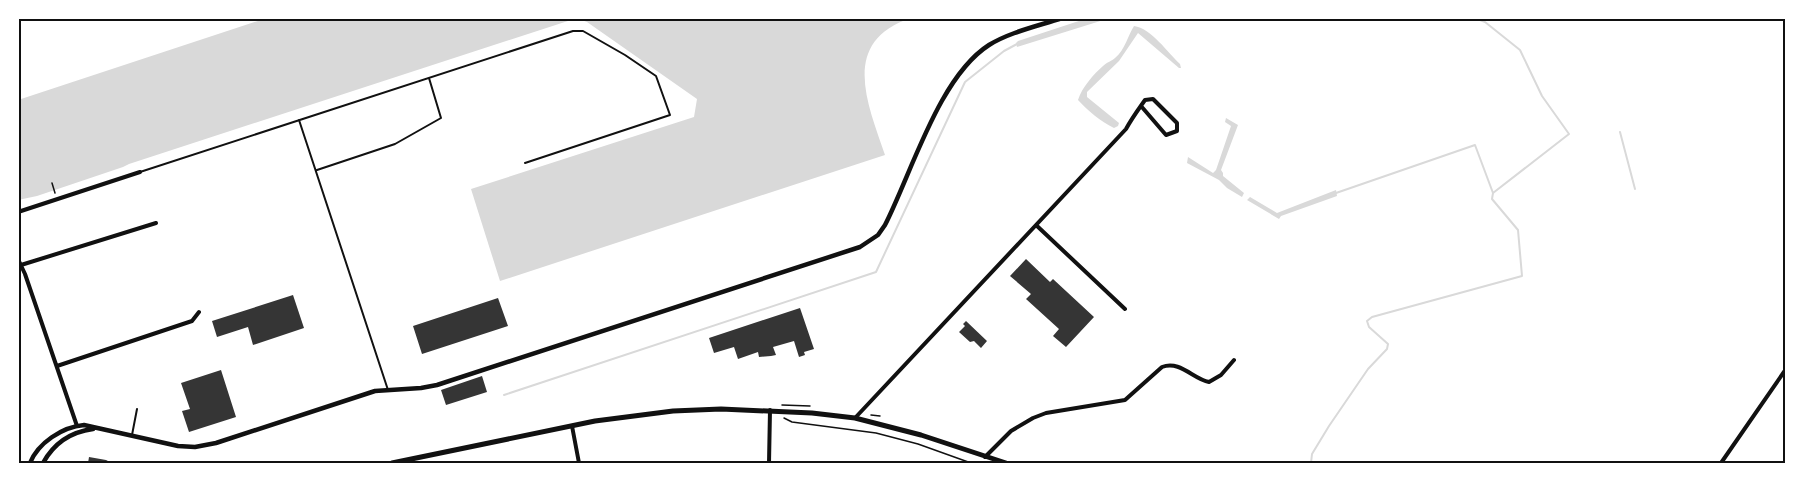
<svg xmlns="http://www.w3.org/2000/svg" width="1804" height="481" font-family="Barlow,sans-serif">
  <rect width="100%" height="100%" fill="#fff"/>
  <!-- water -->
  <path fill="#d9d9d9" d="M 267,18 L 911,18 C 839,42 868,104 885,155 L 500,281 L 471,189 L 694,117 L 697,99 L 587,22 L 579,19 L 571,20 L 129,164 L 123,167 L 37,196 L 18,200 L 18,100 Z
    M 1088,18 L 1110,18 L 1017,47 L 1016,43 L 1018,41 Z
    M 1134,26 C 1151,28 1168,53 1180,64 L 1181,68 L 1179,68 L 1138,33 L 1119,61 L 1087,92 L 1087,97 L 1119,123 L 1118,126 L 1114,128 C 1100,121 1088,111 1078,100 C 1082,87 1094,74 1103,66 C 1107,62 1112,61 1115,58 C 1125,50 1128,35 1134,26 Z
    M 1226,118 L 1238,125 L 1221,170 L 1223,173 L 1223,176 L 1244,193 L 1242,197 L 1227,188 L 1219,180 L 1187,163 L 1188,157 L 1213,173 L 1216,170 L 1231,126 L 1225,122 Z
    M 1336,190 L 1337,196 L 1281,216 L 1279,219 L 1247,200 L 1250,197 L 1277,213 Z"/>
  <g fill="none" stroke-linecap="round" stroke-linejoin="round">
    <!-- stream -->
    <path stroke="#d9d9d9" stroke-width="2" d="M 1620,132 L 1635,189
      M 1336,193 L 1475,145 L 1493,193
      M 504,395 L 876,272 L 965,82 L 1004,51 L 1017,44
      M 1311,463 L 1312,454 L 1329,426 L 1368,369 L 1387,349 L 1388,344 L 1369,327 L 1367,321 L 1372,317 L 1522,276 L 1518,230 L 1492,199 L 1493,193 L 1569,134 L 1542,96 L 1520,50 L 1485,22 L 1475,18"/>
  </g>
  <!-- building -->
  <path fill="#353535" d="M 1026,259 L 1050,282 L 1053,279 L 1094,317 L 1066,347 L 1053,336 L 1059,329 L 1026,299 L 1031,294 L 1010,276 Z
    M 293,295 L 304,328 L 253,345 L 248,327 L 217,337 L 212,321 Z
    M 498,298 L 508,326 L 422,354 L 413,326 Z
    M 800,308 L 814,349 L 804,352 L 805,355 L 799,357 L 794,341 L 773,347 L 776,355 L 771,356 L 759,357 L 758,352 L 738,359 L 734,347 L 714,353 L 709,338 Z
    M 966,321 L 987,341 L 981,348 L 974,341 L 970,342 L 959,332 L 965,326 L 963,324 Z
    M 221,370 L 236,417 L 189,432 L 182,411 L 190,409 L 181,383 Z
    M 482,376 L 487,392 L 446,405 L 441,390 Z
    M 89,457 L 106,460 L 112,463 L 88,463 Z"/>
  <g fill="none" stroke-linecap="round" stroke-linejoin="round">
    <!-- path -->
    <path stroke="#111" stroke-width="1.5" d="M 52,183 L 55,193
      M 782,405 L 810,406
      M 871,415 L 880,416
      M 784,418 L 792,422 L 876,433 L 918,444 L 971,463"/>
    <!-- service -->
    <path stroke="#111" stroke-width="2" d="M 299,120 L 388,390
      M 317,170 L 395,144 L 441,118 L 429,78
      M 140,172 L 573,31 L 583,31 L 625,55 L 656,76 L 670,115 L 525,163
      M 132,435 L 137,409"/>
    <!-- minor -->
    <path stroke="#111" stroke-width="4" d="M 18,212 L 140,172
      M 1036,225 L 1125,309
      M 18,259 L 25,274 L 77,426
      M 21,265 L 156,223
      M 57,366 L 192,321 L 199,312
      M 855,418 L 1126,129 C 1132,118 1138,110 1145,100 L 1153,99 L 1177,123 L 1177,131 L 1166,135 L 1141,106
      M 572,426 L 579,463
      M 985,457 L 1011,431 L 1033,418 L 1046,413 L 1125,400 L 1162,367 C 1180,360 1193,379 1209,382 L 1221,375 L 1234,360
      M 769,463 L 770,410
      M 1721,463 L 1786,369"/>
    <!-- tertiary -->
    <path stroke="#111" stroke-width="4.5" d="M 30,463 C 38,443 62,427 84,425 L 178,446 L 195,447 L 216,443 L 375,391 L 421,388 L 437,385 L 860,247 L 878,235 L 885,225 C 912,172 939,77 989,45 C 1010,32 1038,26 1062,18
      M 43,463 C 54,443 70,432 93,429"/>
    <!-- secondary -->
    <path stroke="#111" stroke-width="5" d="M 18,463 L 19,463
      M 392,463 L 595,421 L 673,411 L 721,409 L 812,413 L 855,418 L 921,435 L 1006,463"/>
  </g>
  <!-- border -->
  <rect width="1804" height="481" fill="none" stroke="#ffffff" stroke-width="39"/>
  <rect x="20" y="20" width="1764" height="442" fill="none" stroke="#111" stroke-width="2"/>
</svg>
